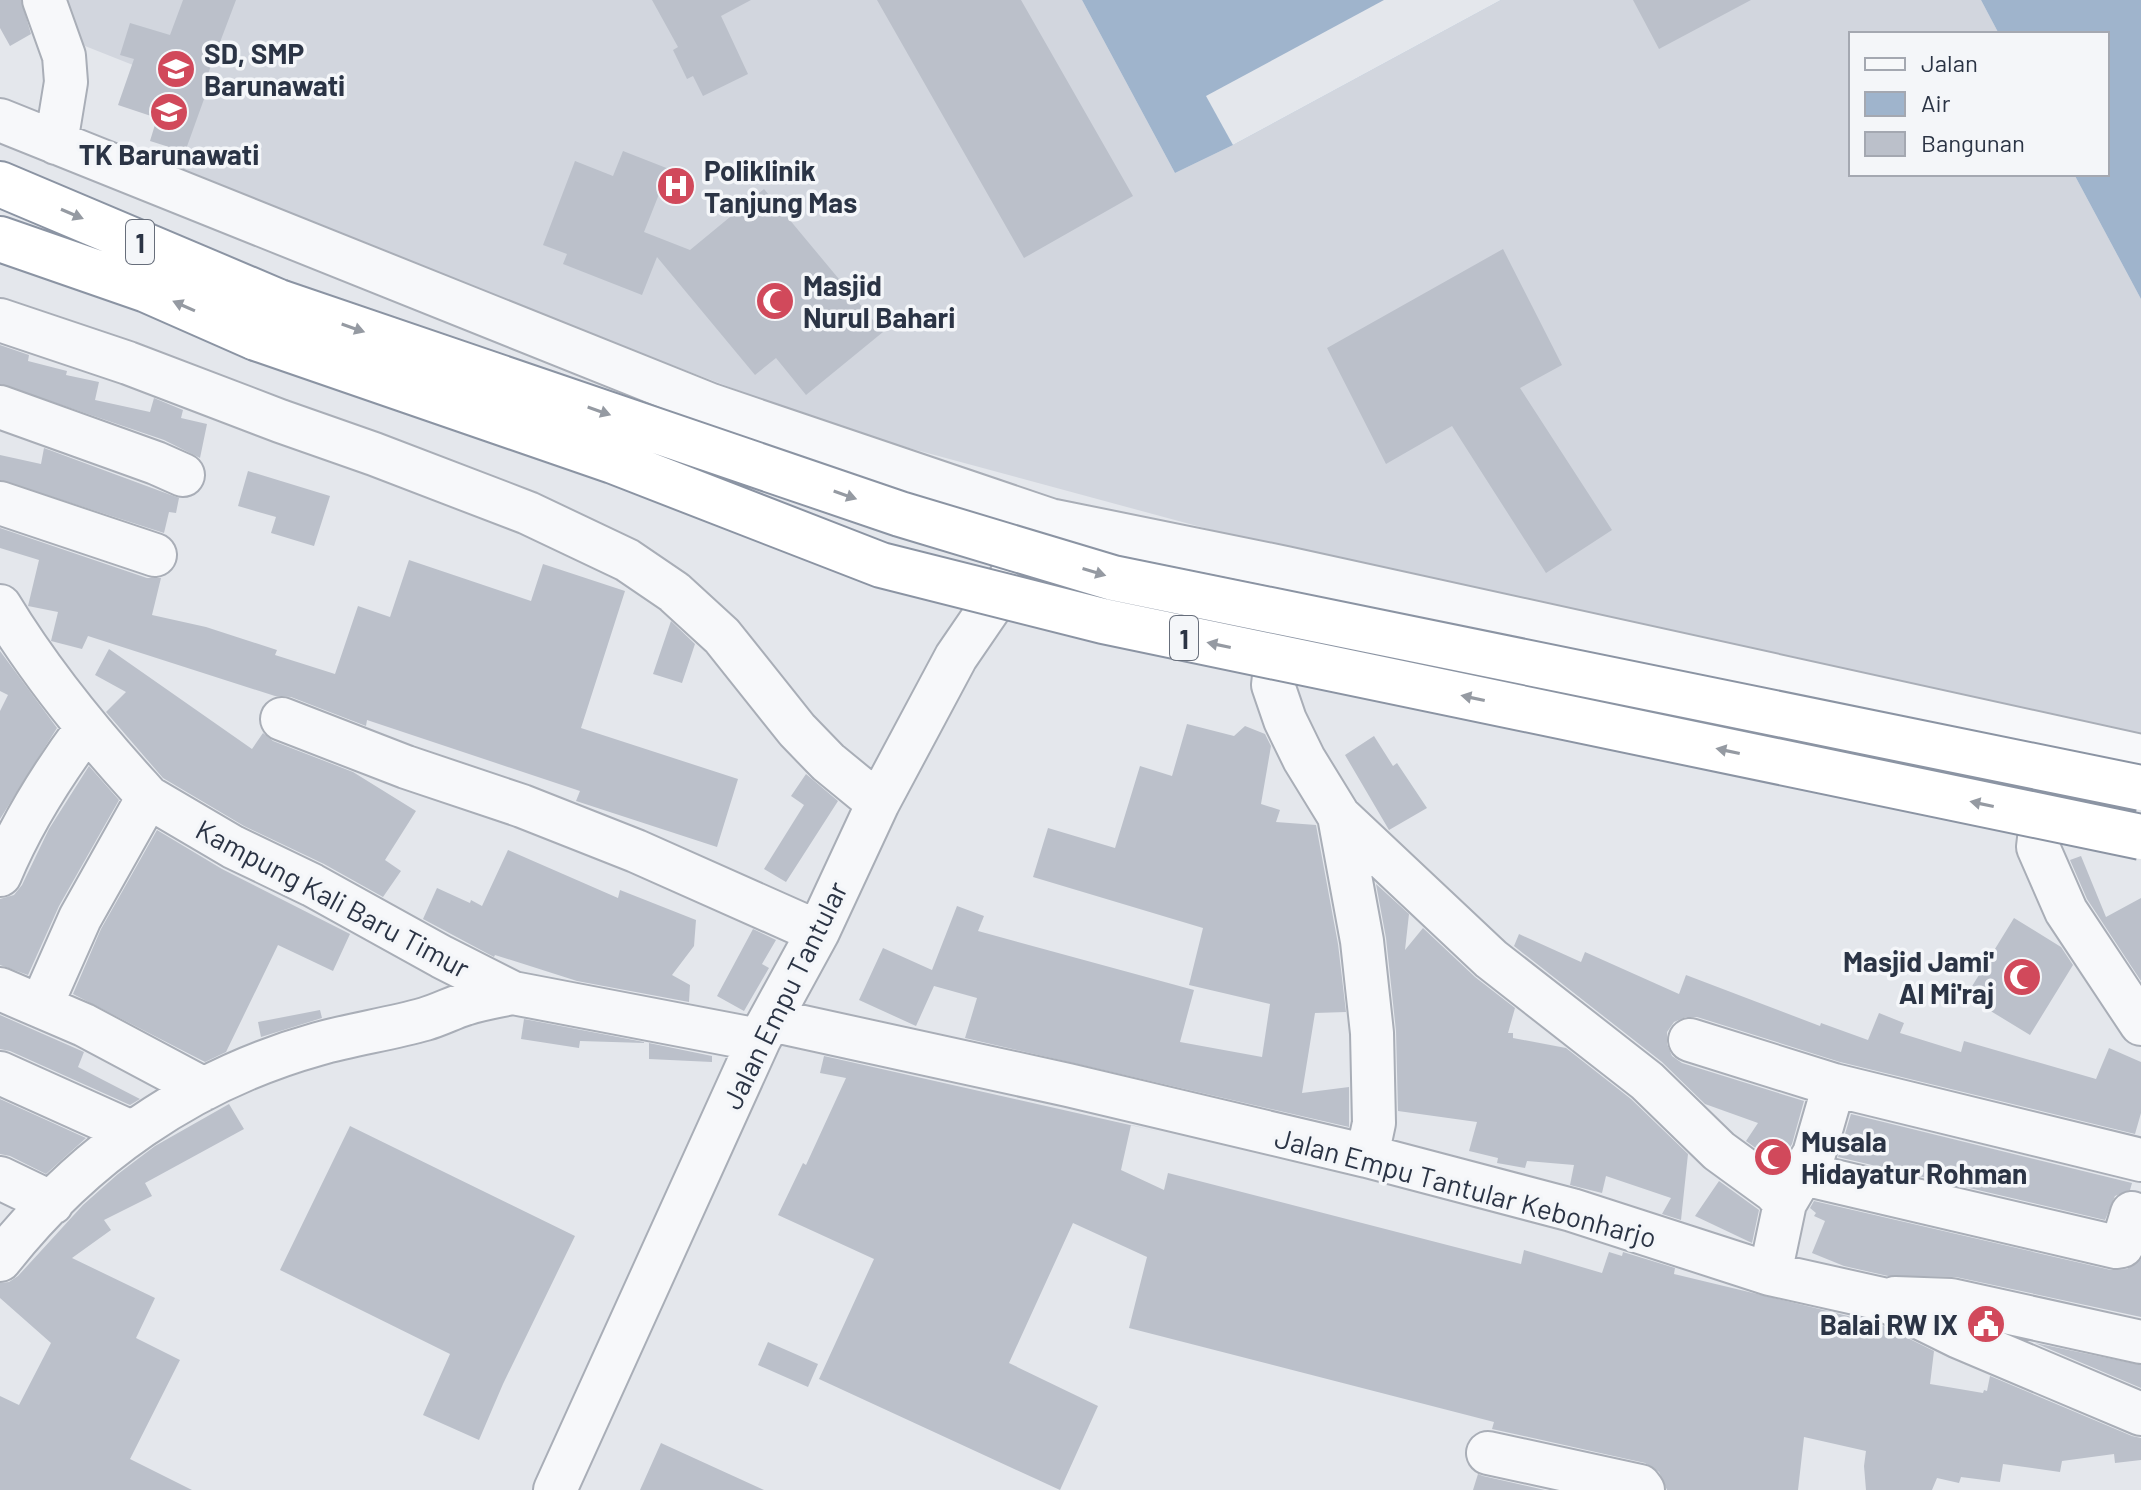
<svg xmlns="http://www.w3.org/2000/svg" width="2141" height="1490" font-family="Barlow,sans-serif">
  <rect width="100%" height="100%" fill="#e4e7ec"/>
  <!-- built -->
  <path fill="#d2d6de" d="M 58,0 L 1082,0 L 1175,173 L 1233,145 L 1501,0 L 1981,0 L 1999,34 L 1851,34 L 1851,174 L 2074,174 L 2141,299 L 2141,736 L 1456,596 L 842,430 L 541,315 L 176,167 L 201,92 L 85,46 Z"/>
  <!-- water -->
  <path fill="#9fb4cc" d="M 1082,0 L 1501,0 L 1233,145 L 1175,173 Z
    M 1981,0 L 2141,0 L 2141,299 L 2074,174 L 2107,174 L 2107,34 L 1999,34 Z"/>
  <!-- pier -->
  <path fill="#e4e7ec" d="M 1384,0 L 1501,0 L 1233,145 L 1206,96 Z"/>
  <!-- building -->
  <path fill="#bbc0ca" d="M 0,0 L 21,0 L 31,34 L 10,46 L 0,28 Z
    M 183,0 L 236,0 L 203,87 L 208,88 L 185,152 L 150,141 L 157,118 L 118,105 L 134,59 L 120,55 L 130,23 L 170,35 Z
    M 652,0 L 751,0 L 721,16 L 748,74 L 703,96 L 693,76 L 687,79 L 673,50 L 678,47 Z
    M 877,0 L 1021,0 L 1133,196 L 1024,258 Z
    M 1633,0 L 1751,0 L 1659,49 Z
    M 623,151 L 669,169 L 644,232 L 690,250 L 764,189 L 883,332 L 806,395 L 776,358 L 755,375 L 657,257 L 642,295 L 563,264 L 567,254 L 543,245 L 575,161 L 613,176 Z
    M 1503,249 L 1562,365 L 1520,388 L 1612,530 L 1546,573 L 1452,426 L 1386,464 L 1327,348 Z
    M 0,345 L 29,355 L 28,361 L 67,371 L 66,375 L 99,382 L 95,400 L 150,412 L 154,398 L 183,410 L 181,418 L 207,424 L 200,458 L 164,440 L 0,384 Z
    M 44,448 L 179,498 L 176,513 L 169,512 L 164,533 L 0,480 L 0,455 L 41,464 Z
    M 248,471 L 330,496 L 314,546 L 271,533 L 276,517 L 238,506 Z
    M 0,528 L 147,578 L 161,578 L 152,615 L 206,627 L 277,650 L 275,655 L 335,674 L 358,606 L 390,617 L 409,560 L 531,601 L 543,564 L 625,591 L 581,728 L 738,779 L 717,847 L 576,801 L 580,791 L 367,720 L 366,726 L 291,697 L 275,696 L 88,636 L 82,649 L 51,641 L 58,612 L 28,606 L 39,560 L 0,548 Z
    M 671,621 L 695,644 L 682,683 L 653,674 Z
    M 109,649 L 252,749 L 263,733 L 273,741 L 353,772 L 416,811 L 385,860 L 401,871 L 383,897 L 324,864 L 244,826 L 163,778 L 106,712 L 126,692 L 95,675 Z
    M 0,651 L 57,728 L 0,819 L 0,711 L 8,695 L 0,691 Z
    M 1187,724 L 1234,736 L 1245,726 L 1265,734 L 1271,746 L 1261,804 L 1280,810 L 1276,822 L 1316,825 L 1338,944 L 1346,1012 L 1315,1013 L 1302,1093 L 1349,1087 L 1349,1127 L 965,1038 L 977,998 L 934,986 L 916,1026 L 859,1000 L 883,948 L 932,970 L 957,906 L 984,916 L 978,931 L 1194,990 L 1180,1042 L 1262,1057 L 1270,1004 L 1189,985 L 1203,928 L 1033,877 L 1048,828 L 1115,848 L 1140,766 L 1172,776 Z
    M 1374,736 L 1393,766 L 1397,763 L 1427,808 L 1389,830 L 1345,755 Z
    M 89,766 L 119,800 L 59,906 L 28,975 L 0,965 L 0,899 L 14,895 L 22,885 L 49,829 Z
    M 806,774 L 838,801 L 786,882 L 764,869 L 804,805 L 791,796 Z
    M 157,830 L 222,869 L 350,934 L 333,971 L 278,945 L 226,1052 L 205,1062 L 73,994 L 101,929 Z
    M 508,850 L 618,898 L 620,890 L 696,920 L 694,946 L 672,975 L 690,985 L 689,1002 L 577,981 L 495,955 L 494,957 L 423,919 L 437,888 L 470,903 L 471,900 L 482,906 Z
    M 2081,856 L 2106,917 L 2141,898 L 2141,981 L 2087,899 L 2070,860 Z
    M 1376,884 L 1409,914 L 1405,950 L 1423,928 L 1475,977 L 1515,1008 L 1508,1033 L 1513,1033 L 1513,1038 L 1566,1048 L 1631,1099 L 1688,1154 L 1681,1220 L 1662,1214 L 1671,1198 L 1606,1176 L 1602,1193 L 1570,1185 L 1574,1165 L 1527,1161 L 1525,1168 L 1497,1163 L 1498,1158 L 1469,1151 L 1477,1122 L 1398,1111 L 1396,1031 L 1386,938 Z
    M 2014,918 L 2061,947 L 2073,965 L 2030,1035 L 1966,996 Z
    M 753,929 L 776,940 L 762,964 L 769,968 L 744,1011 L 717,996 Z
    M 1519,934 L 1581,962 L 1585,952 L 1679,994 L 1686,975 L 1820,1026 L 1821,1023 L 1868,1040 L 1879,1013 L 1904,1023 L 1900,1033 L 1961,1052 L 1964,1041 L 2096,1079 L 2109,1048 L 2141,1062 L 2141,1113 L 2135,1134 L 1840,1062 L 1697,1017 L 1686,1017 L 1674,1022 L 1667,1032 L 1667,1044 L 1672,1056 L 1682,1063 L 1804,1101 L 1792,1144 L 1779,1165 L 1746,1141 L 1758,1123 L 1705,1104 L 1662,1062 L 1514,946 Z
    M 320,1010 L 322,1018 L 261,1037 L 258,1022 Z
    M 0,1015 L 84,1052 L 78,1067 L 140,1099 L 130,1105 L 10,1051 L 0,1049 Z
    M 524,1019 L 644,1042 L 644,1043 L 580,1041 L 579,1048 L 521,1039 Z
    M 649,1043 L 712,1056 L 712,1062 L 649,1059 Z
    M 824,1056 L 1161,1132 L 1131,1125 L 1121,1170 L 1164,1190 L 1168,1173 L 1521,1264 L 1524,1250 L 1602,1273 L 1609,1252 L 1622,1256 L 1623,1252 L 1675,1268 L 1674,1274 L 1877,1323 L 1934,1351 L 1930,1384 L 1983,1393 L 1984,1390 L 1987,1391 L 1990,1376 L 2132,1436 L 2141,1438 L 2141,1460 L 2115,1463 L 2114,1454 L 2062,1461 L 2060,1472 L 2003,1464 L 2000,1482 L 1961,1477 L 1959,1483 L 1937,1478 L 1932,1490 L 1866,1490 L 1864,1466 L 1866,1451 L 1804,1437 L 1798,1490 L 1667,1490 L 1659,1472 L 1645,1463 L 1492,1429 L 1494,1422 L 1129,1328 L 1147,1257 L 1073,1223 L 1009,1363 L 1098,1406 L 1060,1490 L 819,1379 L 874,1259 L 778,1215 L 803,1163 L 806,1165 L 846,1078 L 820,1073 Z
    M 0,1099 L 86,1138 L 46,1174 L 10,1156 L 0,1154 Z
    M 229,1104 L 244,1129 L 145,1183 L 152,1196 L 104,1220 L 111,1230 L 72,1258 L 155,1298 L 136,1338 L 180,1360 L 130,1459 L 192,1490 L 0,1490 L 0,1396 L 19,1405 L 51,1343 L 0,1298 L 0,1283 L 9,1282 L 18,1276 L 83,1205 L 118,1174 L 155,1146 Z
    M 1851,1114 L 2132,1183 L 2130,1190 L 2115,1196 L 2105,1220 L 1838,1157 Z
    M 350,1126 L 575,1236 L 503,1384 L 479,1440 L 423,1415 L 450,1354 L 280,1270 Z
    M 1719,1181 L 1759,1210 L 1752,1243 L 1695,1216 Z
    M 1814,1201 L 2111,1270 L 2127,1269 L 2141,1259 L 2141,1317 L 1956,1277 L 1888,1276 L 1844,1266 L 1812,1253 L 1825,1221 L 1814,1216 L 1816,1213 L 1810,1208 Z
    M 768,1342 L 818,1364 L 808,1387 L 758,1365 Z
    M 2035,1343 L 2141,1365 L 2141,1388 Z
    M 661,1443 L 764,1490 L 640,1490 Z
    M 1478,1474 L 1483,1476 L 1545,1490 L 1473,1490 Z"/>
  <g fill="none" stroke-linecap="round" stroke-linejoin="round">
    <!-- minor casing -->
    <g stroke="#a9aeb7" stroke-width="46">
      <path id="minor" d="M 44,0 L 64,56 L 66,82 L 56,143
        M 0,120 L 711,405 L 1050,520 L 1286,568 L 2141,756
        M 0,320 L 128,363 L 280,421 L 374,454 L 528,513 L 627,560 L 674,592 L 722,636 L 797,730 L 828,762 L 878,803
        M 0,407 L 156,463 L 183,475
        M 0,503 L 155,555
        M 0,606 C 40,672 88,731 140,788 L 148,797 L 233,847 L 312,885 L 442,957 L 513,993 L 759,1040
        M 1280,622 L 1273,685 L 1285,720 L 1304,759 L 1339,816 L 1362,941 L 1372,1033 L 1374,1123 L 1367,1156
        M 282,719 L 406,767 L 522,806 L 636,851 L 818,932
        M 2051,737 L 2038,847 L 2066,911 L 2141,1024
        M 1339,816 L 1491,959 L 1647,1081 L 1719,1151 L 1774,1191 L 1785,1203
        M 0,875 C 22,822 52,775 86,729
        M 0,989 L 84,1025 L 204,1089
        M 41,1006 L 80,918 L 148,797
        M 771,1020 L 1068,1085 L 1367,1156 L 1572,1210 L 1770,1274 L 1882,1299 L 1959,1337 L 2141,1414
        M 1690,1040 L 1834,1085 L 2141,1160
        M 0,1073 L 131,1132
        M 1804,1174 L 2116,1247 L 2122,1246 L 2132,1213
        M 0,1178 L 52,1203
        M 0,1260 C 82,1156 189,1080 318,1044 C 353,1034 390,1029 425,1019 C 439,1015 452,1008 465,1004 C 480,999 497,996 513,993
        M 1770,1274 L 1785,1203 L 1814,1154 L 1834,1085
        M 1895,1298 L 1951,1300 L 2141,1342
        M 1488,1453 L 1640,1486 L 1643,1490
        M 555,1490 L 759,1040 L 818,932 L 878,803 L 956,657 L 1047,524"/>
    </g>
    <!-- highway casing -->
    <g stroke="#8b94a3" stroke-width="48">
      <path id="highway" d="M 0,184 L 279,302
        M 0,239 L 147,290 L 256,338"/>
    </g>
    <!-- minor -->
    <use href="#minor" stroke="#f7f8fa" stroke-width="42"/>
    <!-- highway -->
    <use href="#highway" stroke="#fff" stroke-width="44"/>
    <!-- highway-bridge casing -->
    <g stroke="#8b94a3" stroke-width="48" stroke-linecap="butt">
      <path id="highway-bridge" d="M 279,302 L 900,514 L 1113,578 L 2141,788
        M 256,338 L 613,461 L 881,565 L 1103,621 L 2141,837"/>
    </g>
    <!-- highway-bridge -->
    <use href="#highway-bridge" stroke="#fff" stroke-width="44"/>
  </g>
  <!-- one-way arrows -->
  <defs><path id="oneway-solid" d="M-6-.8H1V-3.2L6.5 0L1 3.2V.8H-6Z" transform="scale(2)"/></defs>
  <g fill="#959aa2">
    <use href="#oneway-solid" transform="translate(72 214) rotate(23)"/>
    <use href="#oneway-solid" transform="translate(184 306) rotate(-156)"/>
    <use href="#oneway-solid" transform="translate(353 328) rotate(19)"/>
    <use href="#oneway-solid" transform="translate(599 411) rotate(19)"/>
    <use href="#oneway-solid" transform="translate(845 495) rotate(19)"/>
    <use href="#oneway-solid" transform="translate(1094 572) rotate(17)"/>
    <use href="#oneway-solid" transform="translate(1219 645) rotate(-168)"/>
    <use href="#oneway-solid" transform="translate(1473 698) rotate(-168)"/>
    <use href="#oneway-solid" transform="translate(1728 751) rotate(-168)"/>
    <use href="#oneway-solid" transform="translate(1982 804) rotate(-168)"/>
  </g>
  <!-- icons -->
  <defs>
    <g id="school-disc" transform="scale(2)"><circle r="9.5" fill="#d1495b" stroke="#f4f6f9"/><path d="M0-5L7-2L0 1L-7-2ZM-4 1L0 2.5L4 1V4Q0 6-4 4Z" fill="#fff"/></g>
    <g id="hospital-disc" transform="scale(2)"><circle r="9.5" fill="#d1495b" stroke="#f4f6f9"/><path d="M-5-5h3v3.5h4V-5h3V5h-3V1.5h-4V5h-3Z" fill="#fff"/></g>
    <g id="mosque-disc" transform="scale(2)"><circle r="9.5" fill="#d1495b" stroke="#f4f6f9"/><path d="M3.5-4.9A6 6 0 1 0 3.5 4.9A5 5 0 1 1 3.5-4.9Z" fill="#fff"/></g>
    <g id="civic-disc" transform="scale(2)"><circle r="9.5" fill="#d1495b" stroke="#f4f6f9"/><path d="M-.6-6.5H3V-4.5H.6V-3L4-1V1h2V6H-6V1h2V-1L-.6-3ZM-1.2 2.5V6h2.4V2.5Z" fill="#fff"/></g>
  </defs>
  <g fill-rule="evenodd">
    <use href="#school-disc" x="176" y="69"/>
    <use href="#school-disc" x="169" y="112"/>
    <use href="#hospital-disc" x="676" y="186"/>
    <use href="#mosque-disc" x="775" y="301"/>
    <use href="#mosque-disc" x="2022" y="977"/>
    <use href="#mosque-disc" x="1773" y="1157"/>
    <use href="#civic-disc" x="1986" y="1324"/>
  </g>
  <g text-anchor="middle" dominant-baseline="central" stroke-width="7" stroke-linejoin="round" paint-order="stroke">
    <!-- shield labels -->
    <g fill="#f4f6f9" stroke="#676e7b" stroke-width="2">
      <rect x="126" y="220" width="28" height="44" rx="6"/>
      <rect x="1170" y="616" width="28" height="44" rx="6"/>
    </g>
    <g font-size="26" font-weight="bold" fill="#2b3445">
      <text x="140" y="242">1</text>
      <text x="1184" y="638">1</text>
    </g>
    <!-- poi labels -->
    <g font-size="28" font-weight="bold" fill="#2b3445" stroke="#f4f6f9" text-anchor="start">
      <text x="204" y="53">SD, SMP<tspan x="204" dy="32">Barunawati</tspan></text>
      <text x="169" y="154" text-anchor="middle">TK Barunawati</text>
      <text x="704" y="170">Poliklinik<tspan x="704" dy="32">Tanjung Mas</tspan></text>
      <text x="803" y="285">Masjid<tspan x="803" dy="32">Nurul Bahari</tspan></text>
      <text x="1994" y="961" text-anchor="end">Masjid Jami'<tspan x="1994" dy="32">Al Mi'raj</tspan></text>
      <text x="1801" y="1141">Musala<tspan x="1801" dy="32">Hidayatur Rohman</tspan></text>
      <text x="1958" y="1324" text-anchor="end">Balai RW IX</text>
    </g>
    <!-- street labels -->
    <g font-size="28" fill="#2b3445" stroke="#f4f6f9">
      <text transform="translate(333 898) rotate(28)">Kampung Kali Baru Timur</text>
      <text transform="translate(784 995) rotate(-64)">Jalan Empu Tantular</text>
      <text transform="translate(1466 1187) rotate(15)">Jalan Empu Tantular Kebonharjo</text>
    </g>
  </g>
  <!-- legend -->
  <rect x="1849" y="32" width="260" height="144" fill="#f4f6f9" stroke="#a4a8b1" stroke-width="2"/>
  <rect x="1865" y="58" width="40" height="12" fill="#f7f8fa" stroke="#a4a8b1" stroke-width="2"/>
  <text x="1921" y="72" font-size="24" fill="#2b3445">Jalan</text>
  <rect x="1865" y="92" width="40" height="24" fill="#9fb4cc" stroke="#a4a8b1" stroke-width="2"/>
  <text x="1921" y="112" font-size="24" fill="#2b3445">Air</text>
  <rect x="1865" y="132" width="40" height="24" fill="#bbc0ca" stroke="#a4a8b1" stroke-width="2"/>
  <text x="1921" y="152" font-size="24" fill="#2b3445">Bangunan</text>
</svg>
